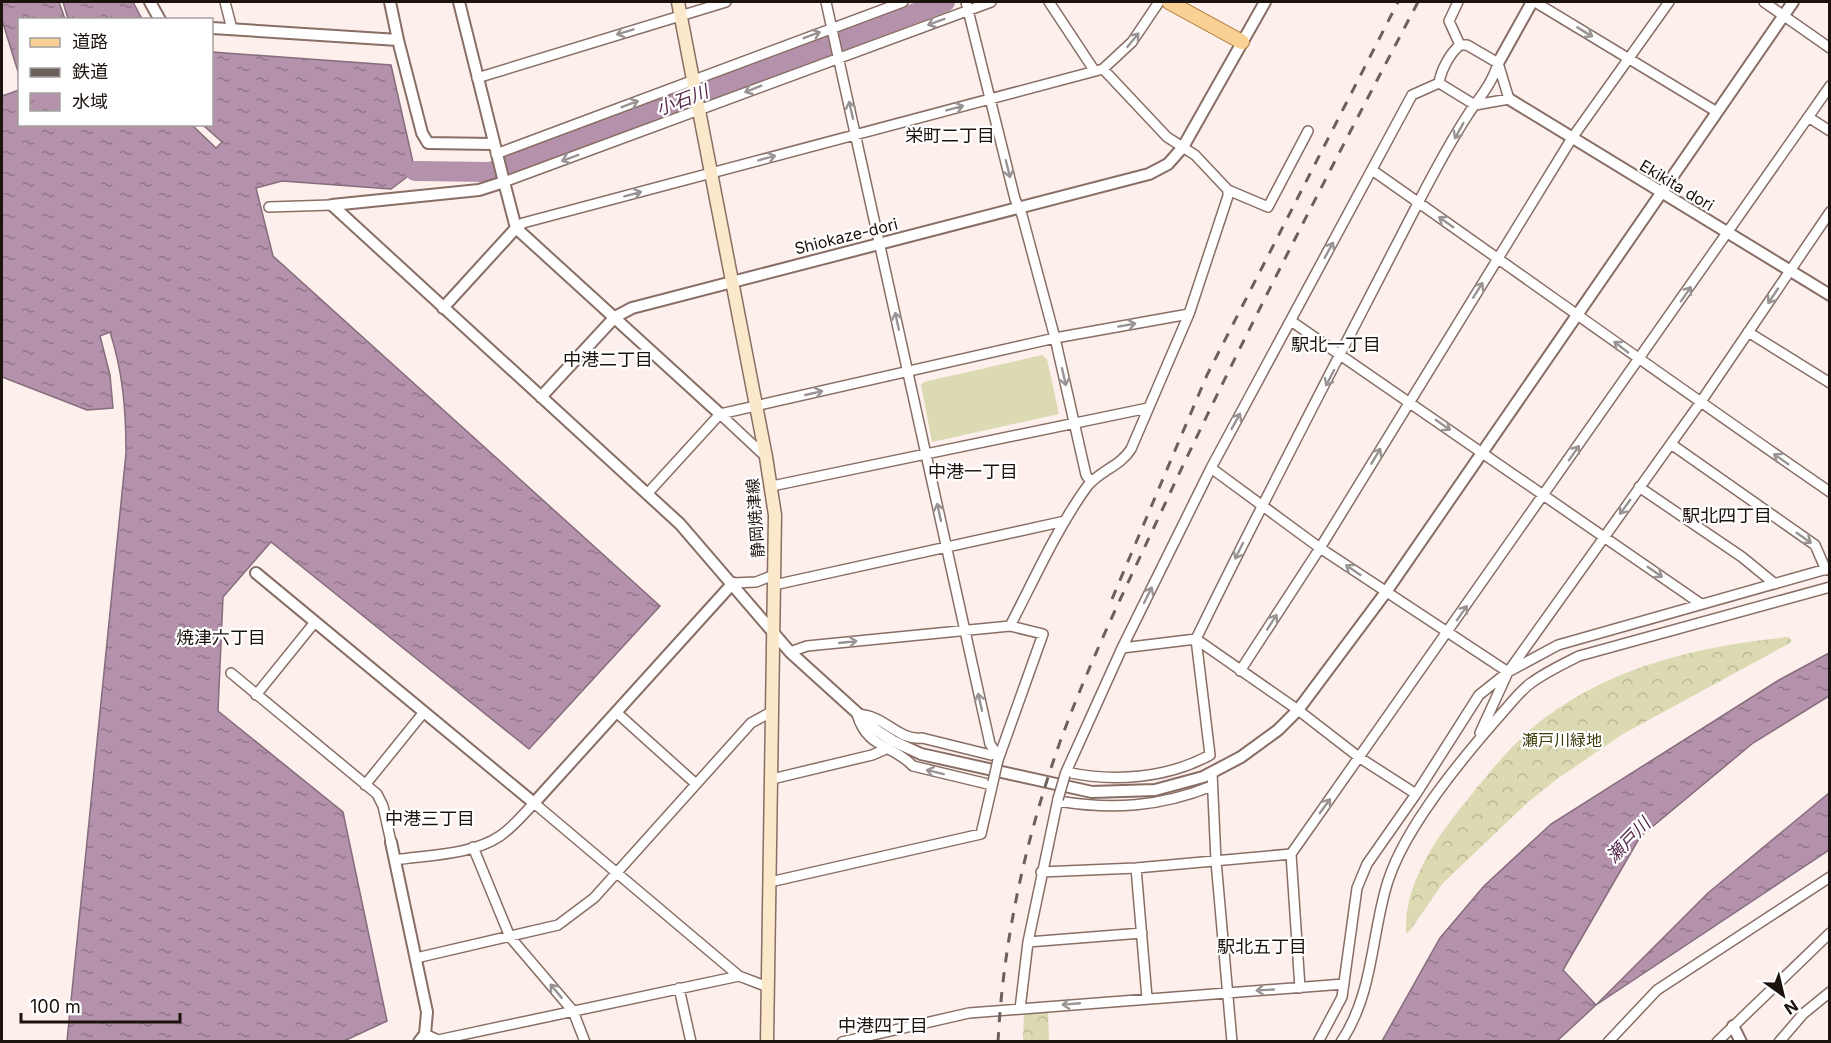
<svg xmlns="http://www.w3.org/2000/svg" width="1831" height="1043" font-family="Inter,'Noto Sans JP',sans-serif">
  <defs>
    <pattern id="forest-crowns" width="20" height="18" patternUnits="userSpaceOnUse" patternTransform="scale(1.5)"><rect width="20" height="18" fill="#dbdab3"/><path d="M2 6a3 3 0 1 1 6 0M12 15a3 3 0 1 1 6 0" fill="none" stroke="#bbba99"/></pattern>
    <pattern id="water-ripples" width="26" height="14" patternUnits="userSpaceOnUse" patternTransform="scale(1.5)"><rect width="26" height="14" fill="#b492ab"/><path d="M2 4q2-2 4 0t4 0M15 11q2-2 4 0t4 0" fill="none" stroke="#92768a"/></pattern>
  </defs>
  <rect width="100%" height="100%" fill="#fdf0ec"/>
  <!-- grass -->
  <path fill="#dbdab3" d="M 1042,355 L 1047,359 L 1059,414 L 932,442 L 921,385 L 924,382 Z"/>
  <!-- forest -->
  <path fill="url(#forest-crowns)" d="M 1789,637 L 1792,642 L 1623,734 L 1557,779 L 1527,803 L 1443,883 L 1409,932 L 1406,933 C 1404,887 1432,844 1459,810 C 1485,778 1512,742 1546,717 C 1615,665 1705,645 1789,637 Z
    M 1048,1009 L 1049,1041 L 1023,1042 L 1024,1011 Z"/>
  <!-- water -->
  <path fill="url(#water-ripples)" stroke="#866c7c" stroke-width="1.5" d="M 2,2 L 59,2 L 65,19 L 20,20 L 19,75 L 2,20 Z
    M 63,2 L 133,2 L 142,19 L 68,19 Z
    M 212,52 L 391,65 L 415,171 L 391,189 L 282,181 L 256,188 L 273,256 L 660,606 L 529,749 L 271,542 L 223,597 L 218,711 L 343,812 L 387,1021 L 344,1041 L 67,1041 L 126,453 C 126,411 123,372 110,332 L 100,336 L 110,375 L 113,408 L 87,410 L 2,377 L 2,96 L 19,90 L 20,124 L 192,125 L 216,148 L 222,142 L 203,125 L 212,124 Z
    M 1829,653 L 1829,696 L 1753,743 L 1640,837 L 1563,970 L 1596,1005 L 1708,893 L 1829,793 L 1829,850 L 1596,1005 L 1557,1041 L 1382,1041 L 1440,938 L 1484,886 L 1551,824 L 1779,680 Z"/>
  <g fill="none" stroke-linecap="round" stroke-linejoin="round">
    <!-- river -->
    <path stroke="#b492ab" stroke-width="20" d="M 415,171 L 490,172 L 945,2"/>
    <!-- minor casing -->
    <g stroke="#886e64" stroke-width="12">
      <path id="minor" d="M 225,2 L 232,29
        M 826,2 L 990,744 L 999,757
        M 966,2 L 1015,199 L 1022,215 L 1055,338 L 1086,475 L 1091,482
        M 1049,2 L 1094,70
        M 1458,2 L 1449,21 L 1460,45
        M 1535,2 L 1717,112
        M 1764,2 L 1830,48
        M 1460,45 L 1467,45 L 1498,63 L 1509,99 L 1475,105 L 1439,83 C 1441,70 1450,53 1460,45 Z
        M 477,78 L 726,2
        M 1808,117 L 1830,131
        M 496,154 L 903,2
        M 1372,170 C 1525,277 1676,386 1830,492
        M 504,182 L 991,2
        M 1228,190 L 1268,207 L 1308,131
        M 269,207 L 332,205
        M 516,228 L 523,223 L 1103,69 L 1132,42 L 1159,2
        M 1291,321 L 1701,604
        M 1748,332 L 1830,383
        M 720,414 L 766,457
        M 1671,444 L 1815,545 L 1826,570
        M 1211,468 L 1320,548 L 1508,672
        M 772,486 L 1148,408
        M 1639,487 L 1742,557 L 1775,584
        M 647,494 L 720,414 L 1055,338 L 1189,314
        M 733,583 L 756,582 L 774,575
        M 774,585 L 1065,521
        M 1010,626 C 1034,580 1056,530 1086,488 C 1098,471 1120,467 1131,449 L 1189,314 L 1228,196 L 1228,190 L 1195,155 L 1167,137 L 1103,69
        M 1122,648 L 1211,468 L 1412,95 L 1439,83
        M 790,652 L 807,646 L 1010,626 L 1043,634 L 998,760
        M 1240,671 L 1320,548 L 1572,138 L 1669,2
        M 231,673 L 377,794 L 383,806 L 391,842
        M 256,695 L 315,622
        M 616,712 L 696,784
        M 1480,733 L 1508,672 L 1700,403 L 1830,212
        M 1212,773 L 1216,861 L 1232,1042
        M 1065,775 L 1066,772 L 1122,648 L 1196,639 L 1210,755 C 1166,779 1113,782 1066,772
        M 772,779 L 872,755 L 886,749
        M 365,785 L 424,712
        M 992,785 L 913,766 C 892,744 867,749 857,714 C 885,715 898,741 922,738 L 999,757
        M 1416,794 L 1360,758 L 1298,710 L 1196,639 C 1267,493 1343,349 1417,205 C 1433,174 1450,142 1469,113 C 1480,97 1493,82 1498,63
        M 1058,801 C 1112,810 1160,807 1212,786
        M 473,847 L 510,937 L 573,1011 L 585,1042
        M 395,860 C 428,855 472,855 500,836 C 513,827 523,815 534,803 L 739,976 L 768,987
        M 1136,868 L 1147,998
        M 1041,872 L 1136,868 L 1291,854
        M 770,882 L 981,834 L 993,782
        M 1028,942 L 1142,933
        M 416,958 L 558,925 L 594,898 L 751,723 L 773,711
        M 679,988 L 691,1042
        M 1300,988 L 1291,854 L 1830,86
        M 1020,1009 L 1028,942 L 1058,799
        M 425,1034 L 438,1040 L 739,976
        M 842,1042 L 969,1013 L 1344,984
        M 1318,1042 L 1342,997 L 1357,888 L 1367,864 L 1416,794 L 1479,695 L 1508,672 L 1558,645 L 1830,568
        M 1341,1042 C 1374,993 1371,934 1388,881 C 1406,825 1464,756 1503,712 C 1512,702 1520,691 1531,683 C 1546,672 1563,664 1579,656 L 1830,587
        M 1608,1042 L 1657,990 L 1830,877
        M 1717,1042 L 1830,933
        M 1779,1042 L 1803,1014 L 1830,992"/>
    </g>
    <!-- tertiary casing -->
    <g stroke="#886e64" stroke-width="14">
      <path id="tertiary" d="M 150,2 L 160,20
        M 390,2 L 398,40
        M 459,2 L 504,182
        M 212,28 L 398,40 L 422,133 L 428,143 L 494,144
        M 1498,63 L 1532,2
        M 1509,99 L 1830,295
        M 443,308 L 516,228
        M 541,397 L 615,317 L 632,308 L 1149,174 L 1168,164 L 1183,147 L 1265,2
        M 720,414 L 516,228 L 504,182 L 479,190 L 332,205 L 680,524 L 790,652 L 876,730 L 893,741 L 921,754 L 1092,792 L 1155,790 L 1203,777 L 1241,757 L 1278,730 L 1298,710 L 1386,592 L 1793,2
        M 256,573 L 534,803 L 733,583
        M 391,842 L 427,1012 L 425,1034 L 419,1042
        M 1733,1026 L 1741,1042"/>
    </g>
    <!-- secondary casing -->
    <g stroke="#886e64" stroke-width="15">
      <path id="secondary" d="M 678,2 L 766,457 L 775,515 L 767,1042"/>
    </g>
    <!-- primary casing -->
    <g stroke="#aa7a37" stroke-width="16">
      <path id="primary" d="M 1169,2 L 1242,42"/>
    </g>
    <!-- minor -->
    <use href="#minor" stroke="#fff" stroke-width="9"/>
    <!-- tertiary -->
    <use href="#tertiary" stroke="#fff" stroke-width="10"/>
    <!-- secondary -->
    <use href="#secondary" stroke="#fce8ca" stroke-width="12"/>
    <!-- primary -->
    <use href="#primary" stroke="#fad194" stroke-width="14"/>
    <!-- rail -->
    <path stroke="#6b605c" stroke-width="3" stroke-dasharray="10 10" stroke-linecap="butt" d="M 1112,599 L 1207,375 L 1398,2
      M 998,1042 C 1003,941 1026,837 1060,742 C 1091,657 1132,575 1170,493 C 1248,327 1333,164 1418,2"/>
    <!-- minor-bridge casing -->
    <g stroke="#886e64" stroke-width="12" stroke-linecap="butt">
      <path id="minor-bridge" d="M 993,782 L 998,760
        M 1058,799 L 1065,775"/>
    </g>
    <!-- minor-bridge -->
    <use href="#minor-bridge" stroke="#fff" stroke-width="9"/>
  </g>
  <!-- one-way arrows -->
  <defs><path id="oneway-shaft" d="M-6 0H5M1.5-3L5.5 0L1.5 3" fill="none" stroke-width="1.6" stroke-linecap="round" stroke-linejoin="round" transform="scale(1.5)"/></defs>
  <g stroke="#999493">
    <use href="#oneway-shaft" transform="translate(936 22) rotate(160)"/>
    <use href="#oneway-shaft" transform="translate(625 32) rotate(163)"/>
    <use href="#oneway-shaft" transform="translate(1585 32) rotate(31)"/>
    <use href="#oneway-shaft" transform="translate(812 35) rotate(-21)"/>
    <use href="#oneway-shaft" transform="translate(1133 40) rotate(-51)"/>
    <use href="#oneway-shaft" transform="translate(753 89) rotate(158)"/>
    <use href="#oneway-shaft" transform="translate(630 104) rotate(-21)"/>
    <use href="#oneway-shaft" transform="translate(955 108) rotate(-15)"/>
    <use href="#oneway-shaft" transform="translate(851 110) rotate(-103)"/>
    <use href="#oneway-shaft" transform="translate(1459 131) rotate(119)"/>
    <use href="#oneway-shaft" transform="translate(570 158) rotate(160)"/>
    <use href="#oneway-shaft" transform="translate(767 158) rotate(-15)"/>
    <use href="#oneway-shaft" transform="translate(1008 169) rotate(76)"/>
    <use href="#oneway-shaft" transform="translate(633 194) rotate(-15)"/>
    <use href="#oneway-shaft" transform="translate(1446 222) rotate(-145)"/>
    <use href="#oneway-shaft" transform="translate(1329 250) rotate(-61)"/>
    <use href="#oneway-shaft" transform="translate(1478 290) rotate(-58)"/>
    <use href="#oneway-shaft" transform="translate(1686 294) rotate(-55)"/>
    <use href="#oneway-shaft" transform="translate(1773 296) rotate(124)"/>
    <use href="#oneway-shaft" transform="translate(897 321) rotate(-102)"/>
    <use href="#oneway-shaft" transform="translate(1127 325) rotate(-10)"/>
    <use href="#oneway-shaft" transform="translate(1621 347) rotate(-142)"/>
    <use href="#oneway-shaft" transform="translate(1064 377) rotate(77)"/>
    <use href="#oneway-shaft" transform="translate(1330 378) rotate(118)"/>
    <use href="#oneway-shaft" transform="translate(814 393) rotate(-13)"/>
    <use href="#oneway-shaft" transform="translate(1236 421) rotate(-61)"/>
    <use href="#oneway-shaft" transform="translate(1443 425) rotate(35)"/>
    <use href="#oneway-shaft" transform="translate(1574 453) rotate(-55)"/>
    <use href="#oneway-shaft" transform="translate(1376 456) rotate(-59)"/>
    <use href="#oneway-shaft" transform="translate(1781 459) rotate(-145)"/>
    <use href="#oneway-shaft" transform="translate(1625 507) rotate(126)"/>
    <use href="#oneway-shaft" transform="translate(939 512) rotate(-102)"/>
    <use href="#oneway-shaft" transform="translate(1804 538) rotate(35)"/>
    <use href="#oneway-shaft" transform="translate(1239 551) rotate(116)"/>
    <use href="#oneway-shaft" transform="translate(1353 570) rotate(-146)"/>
    <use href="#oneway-shaft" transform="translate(1655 572) rotate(35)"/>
    <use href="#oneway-shaft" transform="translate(1148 595) rotate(-64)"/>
    <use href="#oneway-shaft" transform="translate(1462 613) rotate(-55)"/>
    <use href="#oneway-shaft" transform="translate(1272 622) rotate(-57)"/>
    <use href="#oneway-shaft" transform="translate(848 642) rotate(-6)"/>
    <use href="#oneway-shaft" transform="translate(980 702) rotate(-103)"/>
    <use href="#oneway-shaft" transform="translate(935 772) rotate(-166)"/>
    <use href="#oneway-shaft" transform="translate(1325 806) rotate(-54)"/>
    <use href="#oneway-shaft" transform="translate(1265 990) rotate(177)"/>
    <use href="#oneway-shaft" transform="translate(556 991) rotate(-130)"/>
    <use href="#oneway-shaft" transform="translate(1071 1004) rotate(175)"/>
  </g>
  <g text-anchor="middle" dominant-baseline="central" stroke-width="4.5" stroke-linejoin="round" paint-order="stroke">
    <!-- street labels -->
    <g font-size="16" fill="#1c120e" stroke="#fff">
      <text transform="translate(1677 185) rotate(31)">Ekikita dori</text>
      <text transform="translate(846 236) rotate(-14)">Shiokaze-dori</text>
      <text transform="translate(755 518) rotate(-94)">静岡焼津線</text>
    </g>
    <!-- park labels -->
    <g font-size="16" fill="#3b3908" stroke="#fff">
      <text x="1562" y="740">瀬戸川緑地</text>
    </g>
    <!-- water labels -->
    <g font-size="18" font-style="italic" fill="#55294b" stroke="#fff">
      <text transform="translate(682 100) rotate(-21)">小石川</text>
      <text transform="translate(1628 840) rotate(-46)">瀬戸川</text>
    </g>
    <!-- neighbourhood labels -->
    <g font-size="18" fill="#1c120e" stroke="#fff">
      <text x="950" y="135">栄町二丁目</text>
      <text x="1336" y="344">駅北一丁目</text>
      <text x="608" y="359">中港二丁目</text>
      <text x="973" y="471">中港一丁目</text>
      <text x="1727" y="515">駅北四丁目</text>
      <text x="221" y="637">焼津六丁目</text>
      <text x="430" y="818">中港三丁目</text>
      <text x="1262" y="946">駅北五丁目</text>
      <text x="883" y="1025">中港四丁目</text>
    </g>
  </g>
  <!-- border -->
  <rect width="1831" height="1043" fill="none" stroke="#1c120e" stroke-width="6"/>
  <!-- legend -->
  <rect x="18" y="18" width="195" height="108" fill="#ffffff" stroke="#a4a09f" stroke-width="1.5"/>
  <rect x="30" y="38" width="30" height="9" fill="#fad194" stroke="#a4a09f" stroke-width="1.5"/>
  <text x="72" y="48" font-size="18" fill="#1c120e">道路</text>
  <rect x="30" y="68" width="30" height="9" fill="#6b605c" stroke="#a4a09f" stroke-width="1.5"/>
  <text x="72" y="78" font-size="18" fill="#1c120e">鉄道</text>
  <rect x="30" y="93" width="30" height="18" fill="url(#water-ripples)" stroke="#a4a09f" stroke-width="1.5"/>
  <text x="72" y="108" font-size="18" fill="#1c120e">水域</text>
  <!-- north arrow -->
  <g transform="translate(1783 995) rotate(146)" stroke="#ffffff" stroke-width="4.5" paint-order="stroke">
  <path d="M0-4.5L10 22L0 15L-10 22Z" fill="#1c120e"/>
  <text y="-9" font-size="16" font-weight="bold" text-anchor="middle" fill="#1c120e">N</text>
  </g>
  <!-- scale -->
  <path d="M21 1013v9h159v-9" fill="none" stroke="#1c120e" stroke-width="3"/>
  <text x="30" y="1013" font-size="18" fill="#1c120e" stroke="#ffffff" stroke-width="4.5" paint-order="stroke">100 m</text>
</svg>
